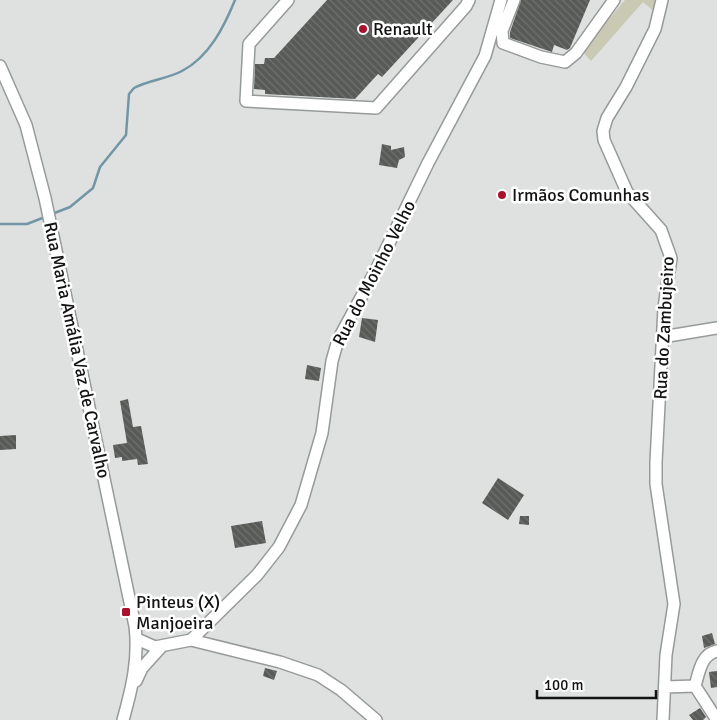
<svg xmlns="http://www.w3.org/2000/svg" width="717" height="720" font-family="Signika,sans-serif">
  <defs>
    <pattern id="building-back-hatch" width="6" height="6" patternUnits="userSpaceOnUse" patternTransform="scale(1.25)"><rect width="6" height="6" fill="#585a58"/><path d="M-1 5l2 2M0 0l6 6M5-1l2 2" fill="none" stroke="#707270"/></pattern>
  </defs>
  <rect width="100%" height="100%" fill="#dee1e0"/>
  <!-- grass -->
  <path fill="#c9c9b4" d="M 625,0 L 657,0 L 655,12 L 643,2 L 591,61 L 582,51 Z"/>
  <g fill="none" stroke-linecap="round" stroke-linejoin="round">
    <!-- stream -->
    <path stroke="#7296a5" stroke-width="2.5" d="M 52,214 L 70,207 L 93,188 L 100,167 L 126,135 L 129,94 L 134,88 C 149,80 167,79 182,71 C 209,57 224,27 235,0
      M 0,224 L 27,224 L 45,217"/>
  </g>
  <!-- building -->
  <path fill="url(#building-back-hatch)" d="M 327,0 L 453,0 L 382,77 L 378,74 L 355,99 L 265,94 L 265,90 L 254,89 L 255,64 L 264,64 L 265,58 L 274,58 Z
    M 521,0 L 590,0 L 570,48 L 567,50 L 554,45 L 552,52 L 510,38 L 510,32 Z
    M 382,144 L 391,146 L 391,150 L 404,147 L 405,157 L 399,160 L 397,168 L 379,165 Z
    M 362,318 L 378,320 L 375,342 L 359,337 Z
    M 307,365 L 321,368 L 319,381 L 305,379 Z
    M 128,399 L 133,427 L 141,426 L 148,464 L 138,465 L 137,459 L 122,461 L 122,457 L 115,458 L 113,445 L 127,443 L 120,401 Z
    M 16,435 L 16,449 L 0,450 L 0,436 Z
    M 498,478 L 524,495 L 508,520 L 482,503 Z
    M 520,516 L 529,516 L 529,525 L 519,524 Z
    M 262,521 L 266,543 L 235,548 L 231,526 Z
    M 712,633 L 715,644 L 704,648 L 702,636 Z
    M 265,668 L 277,671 L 274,680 L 263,676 Z
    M 717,671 L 717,687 L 711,688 L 709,672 Z
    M 700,708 L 706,717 L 703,720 L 693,720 L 689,715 Z"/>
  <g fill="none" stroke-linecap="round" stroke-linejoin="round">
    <!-- minor casing -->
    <g stroke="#969a98" stroke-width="14">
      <path id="minor" d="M 288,0 L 249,44 L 246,101 L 376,108 L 466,6 L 469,0
        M 514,0 L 502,31 L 503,43 L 541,57 L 565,62 L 576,53 L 614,0
        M 662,0 L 655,29 L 626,87 L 607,118 L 603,131 L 604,140 L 627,192 L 661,230 L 671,258 L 664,308 L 656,462 L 656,484 L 674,604 L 666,655 L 663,720
        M 0,66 L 26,125 L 45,198 L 135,626 C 139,659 132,688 123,720
        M 662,337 L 717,328
        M 137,639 L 155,647 L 191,640 L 280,662 L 318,675 L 341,690 L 376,720
        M 191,640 L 257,575 L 279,547 L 301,505 L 322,433 L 332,361 L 338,340 L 377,268 L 428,163 L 485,56 L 501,0
        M 136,681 L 142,668 L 161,647
        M 695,686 L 717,720
        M 665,687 L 695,686 C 699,673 701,654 717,651"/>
    </g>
    <!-- minor -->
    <use href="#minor" stroke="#fff" stroke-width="11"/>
  </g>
  <!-- markers -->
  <g fill="#a9122e" stroke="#fff" stroke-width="2">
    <circle cx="363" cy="29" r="5"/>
    <circle cx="502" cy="195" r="5"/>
    <rect x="121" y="607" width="10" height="10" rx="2.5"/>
  </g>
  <g text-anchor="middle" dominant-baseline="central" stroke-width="5" stroke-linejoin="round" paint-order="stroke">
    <!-- poi labels -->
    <g font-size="18" fill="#121312" stroke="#fff" text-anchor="start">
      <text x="373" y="29">Renault</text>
      <text x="512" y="195">Irmãos Comunhas</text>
      <text x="136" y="602">Pinteus (X)<tspan x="136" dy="21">Manjoeira</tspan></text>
    </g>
    <!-- street labels -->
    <g font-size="18" fill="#121312" stroke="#fff">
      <text transform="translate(374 273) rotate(-63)">Rua do Moinho Velho</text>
      <text transform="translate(664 328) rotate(-87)">Rua do Zambujeiro</text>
      <text transform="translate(77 350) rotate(78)">Rua Maria Amália Vaz de Carvalho</text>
    </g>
  </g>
  <!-- scale -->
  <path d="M537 690v8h119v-8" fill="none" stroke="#121312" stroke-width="2.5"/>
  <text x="544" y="690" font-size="15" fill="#121312" stroke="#ffffff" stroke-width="4" paint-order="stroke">100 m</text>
</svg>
